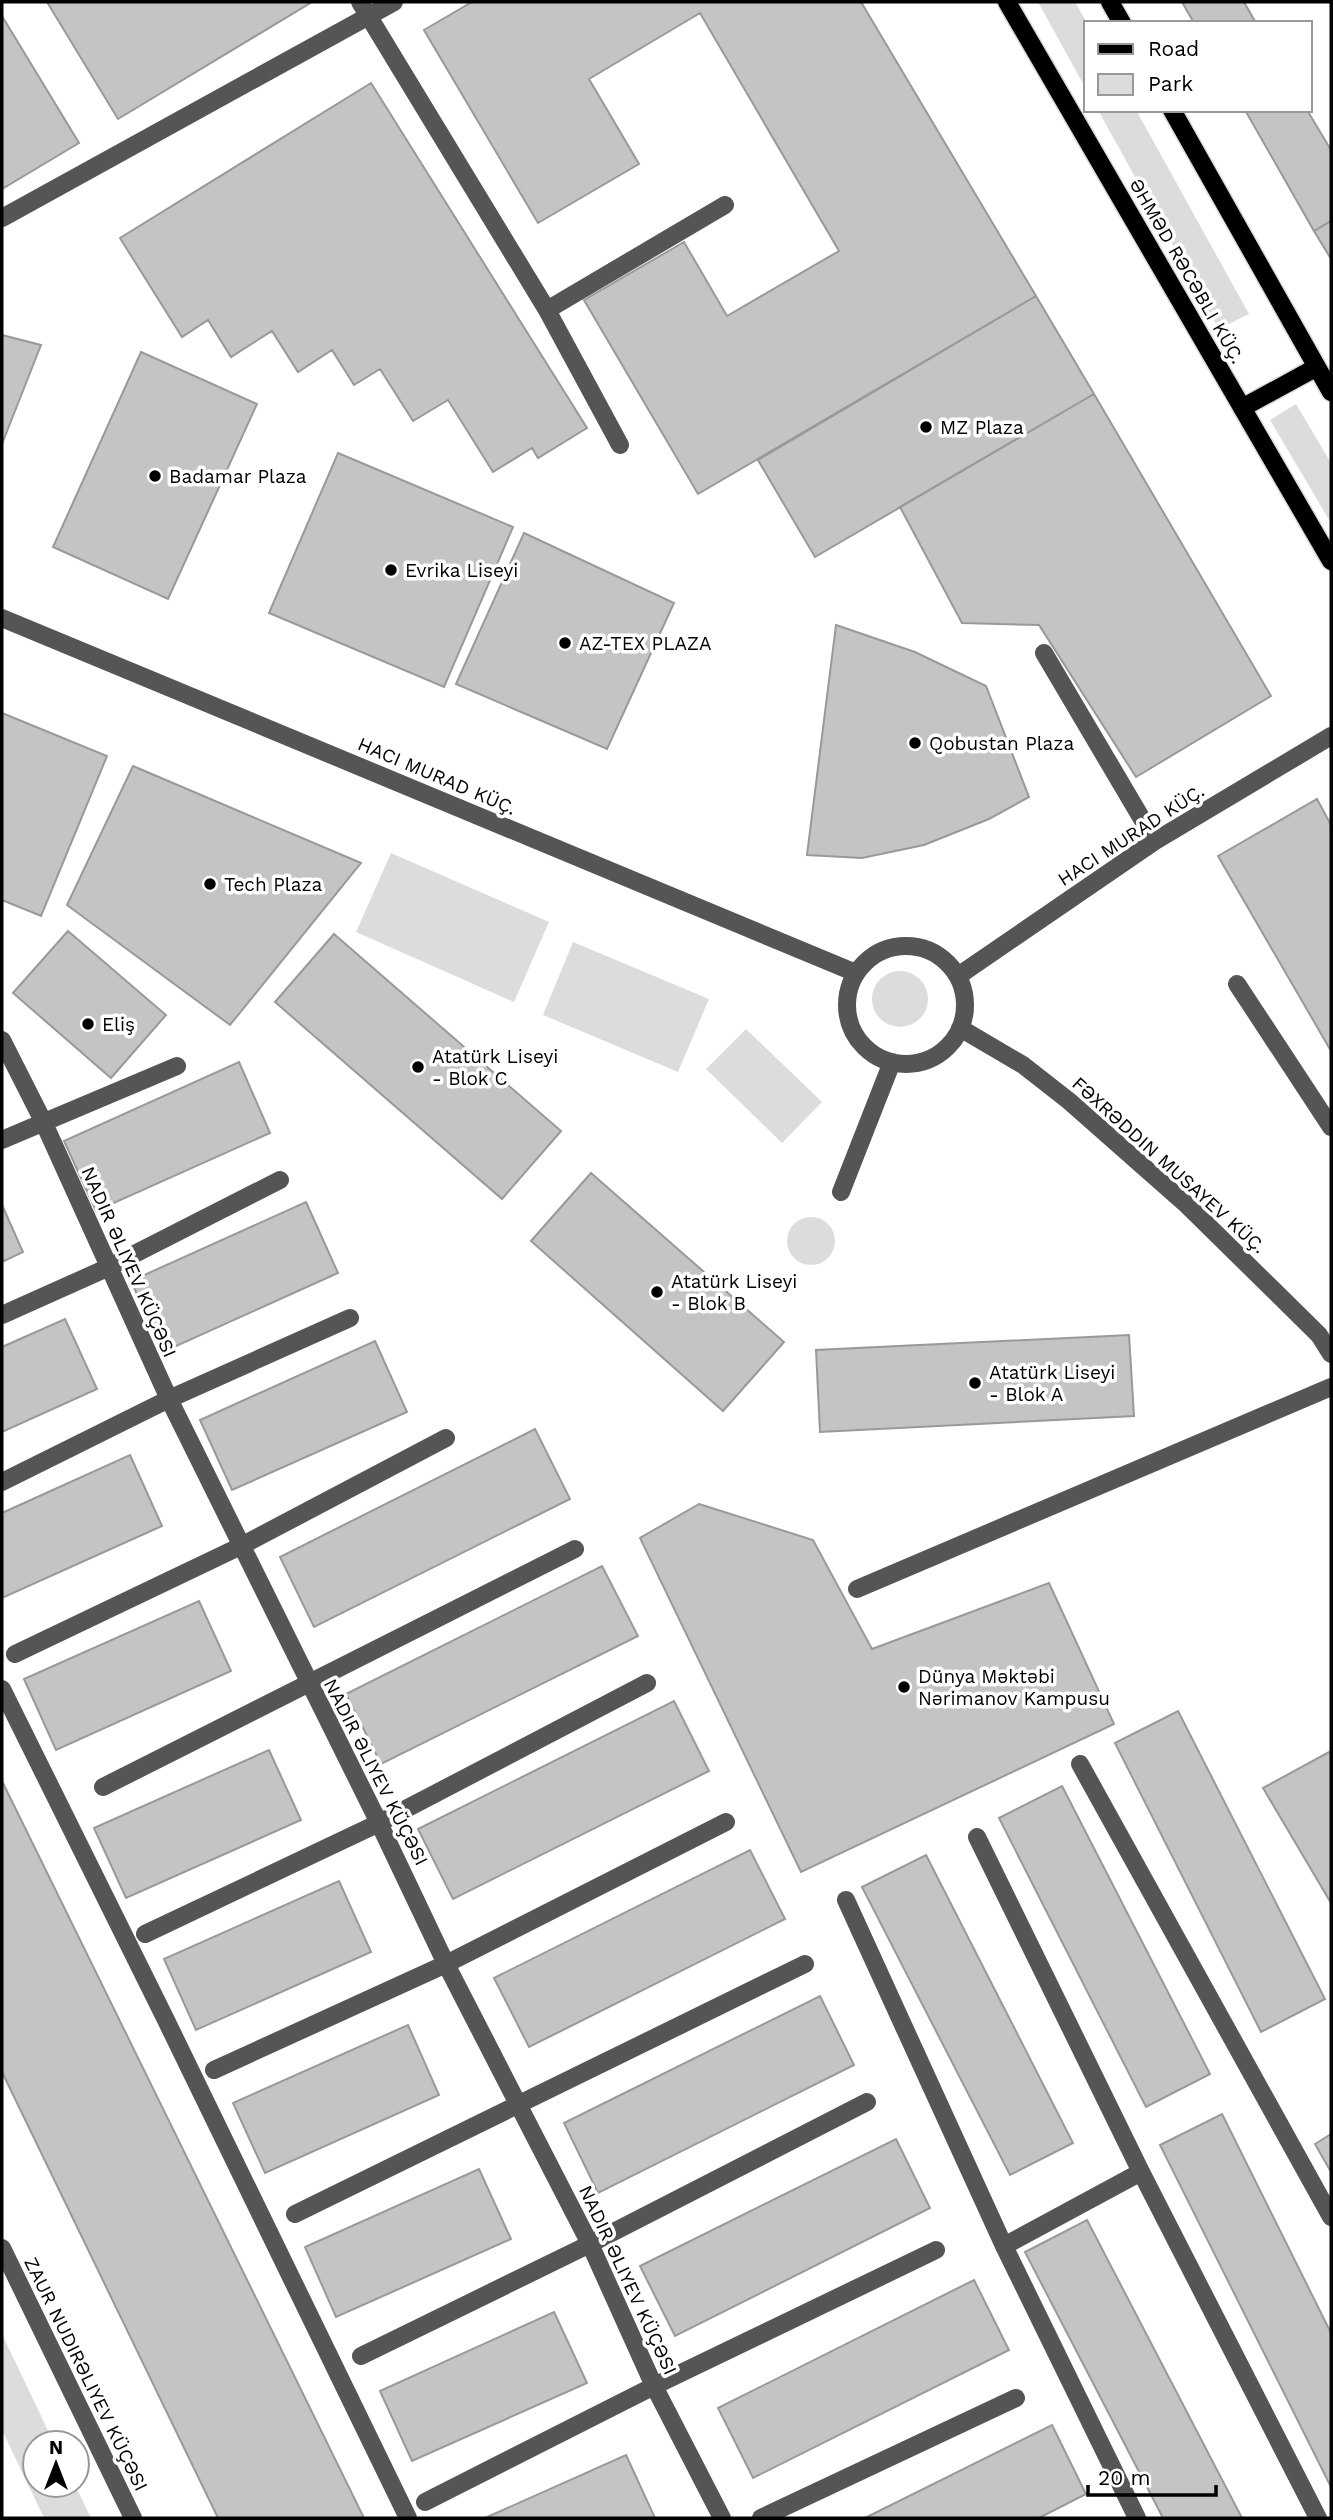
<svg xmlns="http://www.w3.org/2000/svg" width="1333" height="2520" font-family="'Work Sans',sans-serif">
  <rect width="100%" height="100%" fill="#fff"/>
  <!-- green -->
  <path fill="#dcdcdc" d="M 1038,2 L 1075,2 L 1087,23 L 1086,89 Z
    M 1098,110 L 1136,110 L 1249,314 L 1219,329 Z
    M 1296,404 L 1331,463 L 1331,523 L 1270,420 Z
    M 391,853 L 549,922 L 514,1002 L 356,932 Z
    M 573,942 L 709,999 L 678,1072 L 543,1015 Z
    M872 999a28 28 0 1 1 56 0a28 28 0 1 1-56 0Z
    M 746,1029 L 822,1102 L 782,1143 L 706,1069 Z
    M787 1241a24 24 0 1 1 48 0a24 24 0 1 1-48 0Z
    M 2,2334 L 54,2443 L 35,2443 L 35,2485 L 75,2485 L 91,2518 L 44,2518 L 2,2430 Z"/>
  <!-- building -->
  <path fill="#c4c4c4" stroke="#999" stroke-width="2" d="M 47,2 L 312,2 L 118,119 Z
    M 472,2 L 861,2 L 1036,296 L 698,494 L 584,300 L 684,242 L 727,316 L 839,251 L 700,13 L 589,79 L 639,164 L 538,223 L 424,30 Z
    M 1182,2 L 1244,2 L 1256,23 L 1194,23 Z
    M 2,16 L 79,143 L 2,189 Z
    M 371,83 L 587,428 L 538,458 L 532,448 L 493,472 L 448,400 L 413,421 L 380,369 L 354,385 L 332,350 L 298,372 L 272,331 L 231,357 L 208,320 L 182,337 L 120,238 Z
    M 1245,110 L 1307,110 L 1331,150 L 1331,221 L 1314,231 Z
    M 1331,221 L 1331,259 L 1314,231 Z
    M 1036,296 L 1094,394 L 815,557 L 758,460 Z
    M 2,335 L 41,345 L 2,444 Z
    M 141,352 L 257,404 L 168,599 L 53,547 Z
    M 1094,394 L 1271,696 L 1136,777 L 1039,625 L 962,623 L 900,507 Z
    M 338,453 L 513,527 L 444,687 L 269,613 Z
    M 524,533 L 674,603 L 607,749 L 456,684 Z
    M 836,625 L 915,652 L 986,686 L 1029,797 L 989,819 L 924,845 L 862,858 L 807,855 Z
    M 2,713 L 107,756 L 41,916 L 2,900 Z
    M 133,766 L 361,863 L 230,1025 L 67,905 Z
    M 1317,799 L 1331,825 L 1331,1051 L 1218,856 Z
    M 68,931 L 166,1015 L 111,1078 L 13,993 Z
    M 334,934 L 561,1131 L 502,1199 L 275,1002 Z
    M 239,1062 L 270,1133 L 96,1211 L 64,1141 Z
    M 591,1173 L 784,1342 L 723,1411 L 531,1241 Z
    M 306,1202 L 338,1273 L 163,1352 L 131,1281 Z
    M 2,1205 L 23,1252 L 2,1262 Z
    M 65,1319 L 97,1389 L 2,1432 L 2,1347 Z
    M 1129,1335 L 1134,1416 L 820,1432 L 816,1350 Z
    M 375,1341 L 407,1412 L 232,1490 L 200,1420 Z
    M 535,1429 L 570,1499 L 314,1627 L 280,1557 Z
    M 130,1455 L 162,1526 L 2,1598 L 2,1513 Z
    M 699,1504 L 813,1540 L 872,1649 L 1049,1583 L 1114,1724 L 801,1872 L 640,1538 Z
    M 602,1566 L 638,1636 L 381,1764 L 346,1694 Z
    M 199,1601 L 231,1671 L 56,1750 L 24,1679 Z
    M 674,1701 L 709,1771 L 453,1899 L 418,1829 Z
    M 1178,1711 L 1325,1999 L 1261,2032 L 1115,1743 Z
    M 269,1750 L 301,1820 L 126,1898 L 94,1828 Z
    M 1331,1751 L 1331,1903 L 1263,1788 Z
    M 2,1781 L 364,2518 L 218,2518 L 2,2072 Z
    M 1062,1786 L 1210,2074 L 1146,2107 L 999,1818 Z
    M 750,1850 L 785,1919 L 529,2047 L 494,1978 Z
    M 926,1855 L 1073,2143 L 1010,2175 L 862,1887 Z
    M 339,1881 L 371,1952 L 196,2030 L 164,1959 Z
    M 820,1996 L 854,2065 L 598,2193 L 564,2123 Z
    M 408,2025 L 439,2095 L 265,2173 L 233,2103 Z
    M 1222,2114 L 1331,2333 L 1331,2487 L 1160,2145 Z
    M 1331,2134 L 1331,2172 L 1315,2144 Z
    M 896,2139 L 930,2208 L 675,2336 L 640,2266 Z
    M 479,2169 L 511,2239 L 336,2317 L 305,2247 Z
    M 1087,2220 L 1242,2518 L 1163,2518 L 1025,2252 Z
    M 974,2280 L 1009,2350 L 753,2478 L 718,2408 Z
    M 554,2312 L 587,2383 L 412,2461 L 380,2391 Z
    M 1052,2425 L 1086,2494 L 1039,2518 L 865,2518 Z
    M 626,2455 L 655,2518 L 485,2518 Z"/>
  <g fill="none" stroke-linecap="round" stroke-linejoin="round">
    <!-- major casing -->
    <g stroke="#dbdbdb" stroke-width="21">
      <path id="major" d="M 1007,2 L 1331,561
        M 1110,2 L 1122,23
        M 1172,110 L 1331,392
        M 1242,408 L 1317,367"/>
    </g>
    <!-- minor -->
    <path stroke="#555" stroke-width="18" d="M 360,2 L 547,310 L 620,445
      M 2,218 L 394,2
      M 547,310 L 725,205
      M 2,618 L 856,973
      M 1044,653 L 1155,841
      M847 1005a59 59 0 1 1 118 0a59 59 0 1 1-118 0Z
      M 958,976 L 1155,841 L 1331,736
      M 1237,984 L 1331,1127
      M 960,1028 L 1023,1065 L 1069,1101 L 1187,1205 L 1319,1335 L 1331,1354
      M 2,1040 L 43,1121 L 169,1399 L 379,1823 L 446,1964 L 590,2244 L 654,2386 L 722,2518
      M 2,1140 L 177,1066
      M 841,1192 L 892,1062
      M 2,1315 L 107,1268 L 280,1180
      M 2,1482 L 169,1399 L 350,1318
      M 857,1589 L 1331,1387
      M 15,1654 L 241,1546 L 446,1438
      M 2,1689 L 165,2018 L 408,2518
      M 1080,1764 L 1331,2217
      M 103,1787 L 575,1549
      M 977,1837 L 1141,2172 L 1318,2518
      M 846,1900 L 1004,2246
      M 145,1934 L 379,1823 L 647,1683
      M 214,2070 L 446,1964 L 726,1822
      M 295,2214 L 805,1964
      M 2,2248 L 133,2518
      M 361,2356 L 590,2244 L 867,2102
      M 425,2502 L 654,2386 L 936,2250
      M 761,2518 L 1016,2398
      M 1137,2518 L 1004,2246 L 1141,2172"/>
    <!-- major -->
    <use href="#major" stroke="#000" stroke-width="18"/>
  </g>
  <!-- markers -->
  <g fill="#000" stroke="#fff" stroke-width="2.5">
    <circle cx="926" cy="427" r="7"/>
    <circle cx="155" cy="476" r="7"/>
    <circle cx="391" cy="570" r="7"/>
    <circle cx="565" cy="643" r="7"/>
    <circle cx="915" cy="743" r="7"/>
    <circle cx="210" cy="884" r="7"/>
    <circle cx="88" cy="1024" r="7"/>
    <circle cx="418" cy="1067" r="7"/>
    <circle cx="657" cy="1292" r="7"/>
    <circle cx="975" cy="1383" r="7"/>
    <circle cx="904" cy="1687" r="7"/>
  </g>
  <g text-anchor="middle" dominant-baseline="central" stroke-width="7" stroke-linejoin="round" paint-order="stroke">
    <!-- street labels -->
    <g font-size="19" fill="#000" stroke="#fff">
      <text transform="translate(1187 271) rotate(60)">ƏHMƏD RƏCƏBLI KÜÇ.</text>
      <text transform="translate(437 776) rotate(23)">HACI MURAD KÜÇ.</text>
      <text transform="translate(1131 835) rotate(-33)">HACI MURAD KÜÇ.</text>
      <text transform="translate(1169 1165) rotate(42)">FƏXRƏDDIN MUSAYEV KÜÇ.</text>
      <text transform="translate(129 1262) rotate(66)">NADIR ƏLIYEV KÜÇƏSI</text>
      <text transform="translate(376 1772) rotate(63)">NADIR ƏLIYEV KÜÇƏSI</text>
      <text transform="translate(628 2280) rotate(65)">NADIR ƏLIYEV KÜÇƏSI</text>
      <text transform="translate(86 2374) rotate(64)">ZAUR NUDIRƏLIYEV KÜÇƏSI</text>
    </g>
    <!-- poi labels -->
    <g font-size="19" fill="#000" stroke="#fff" text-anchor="start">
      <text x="940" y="427">MZ Plaza</text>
      <text x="169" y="476">Badamar Plaza</text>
      <text x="405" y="570">Evrika Liseyi</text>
      <text x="579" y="643">AZ-TEX PLAZA</text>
      <text x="929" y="743">Qobustan Plaza</text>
      <text x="224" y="884">Tech Plaza</text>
      <text x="102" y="1024">Eliş</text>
      <text x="432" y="1056">Atatürk Liseyi<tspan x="432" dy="22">- Blok C</tspan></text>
      <text x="671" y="1281">Atatürk Liseyi<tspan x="671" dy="22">- Blok B</tspan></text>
      <text x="989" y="1372">Atatürk Liseyi<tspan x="989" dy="22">- Blok A</tspan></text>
      <text x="918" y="1676">Dünya Məktəbi<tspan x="918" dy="22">Nərimanov Kampusu</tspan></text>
    </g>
  </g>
  <!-- border -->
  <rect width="1333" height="2520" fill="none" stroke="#000000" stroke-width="7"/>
  <!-- legend -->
  <rect x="1084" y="21" width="228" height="91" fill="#ffffff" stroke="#999999" stroke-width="2"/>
  <rect x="1098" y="44" width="35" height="10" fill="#000000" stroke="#999999" stroke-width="2"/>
  <text x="1148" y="56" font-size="21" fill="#000000">Road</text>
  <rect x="1098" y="74" width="35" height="21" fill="#dcdcdc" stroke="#999999" stroke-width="2"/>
  <text x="1148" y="91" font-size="21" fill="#000000">Park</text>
  <!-- north arrow -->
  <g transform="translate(56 2464)"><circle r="33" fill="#ffffff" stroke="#999999" stroke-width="2"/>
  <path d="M0-5L12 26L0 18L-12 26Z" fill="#000000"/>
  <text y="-10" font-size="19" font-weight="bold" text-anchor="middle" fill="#000000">N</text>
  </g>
  <!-- scale -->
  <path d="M1088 2485v10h128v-10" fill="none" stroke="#000000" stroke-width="3.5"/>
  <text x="1098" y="2485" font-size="21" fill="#000000" stroke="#ffffff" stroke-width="5" paint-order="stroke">20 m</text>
</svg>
